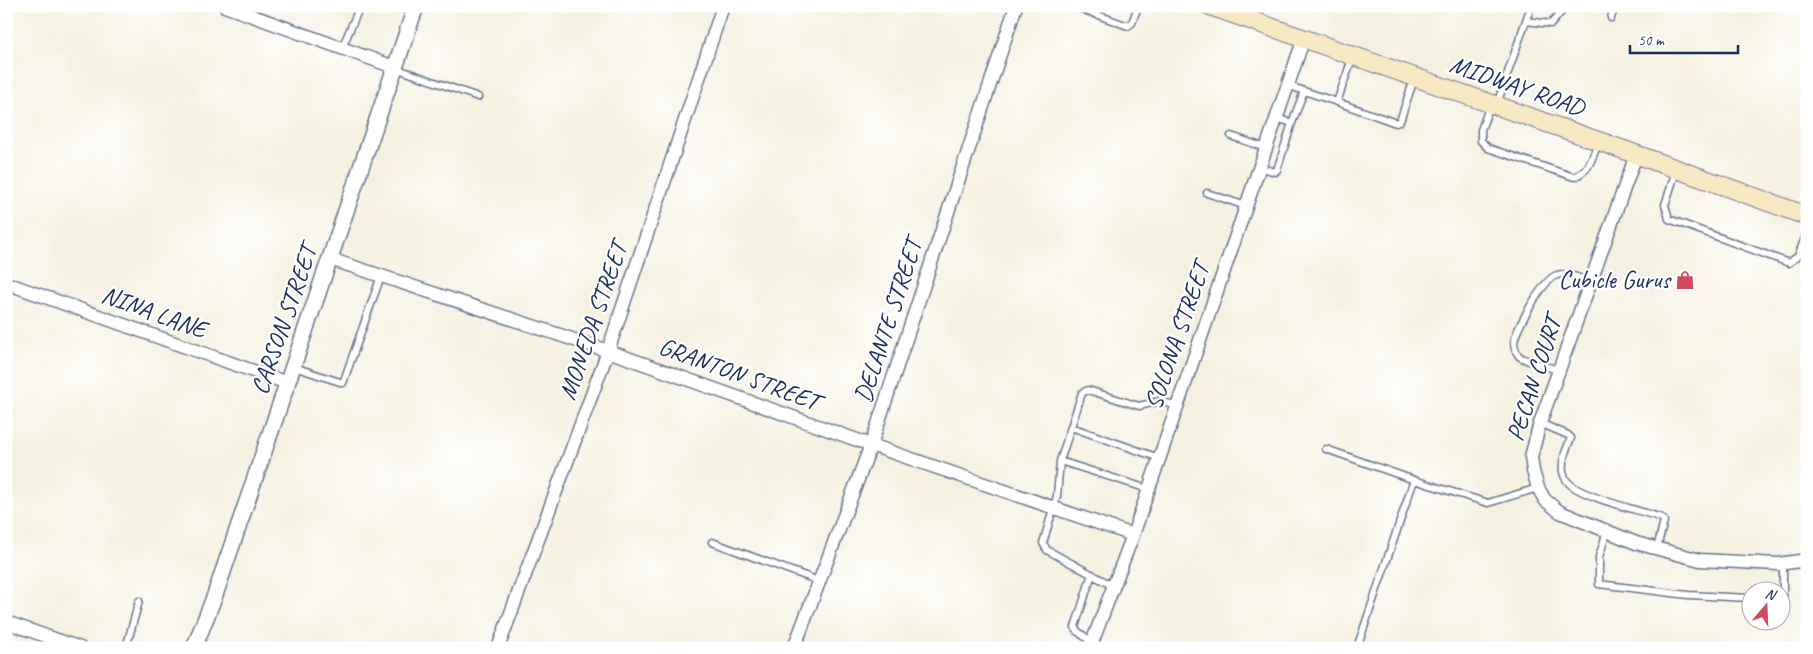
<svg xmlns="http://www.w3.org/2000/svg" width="1813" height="654" font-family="Caveat,sans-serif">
  <rect width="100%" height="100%" fill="#fff"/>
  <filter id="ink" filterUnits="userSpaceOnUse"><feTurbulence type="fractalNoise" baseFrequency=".02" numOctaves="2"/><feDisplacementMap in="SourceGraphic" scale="10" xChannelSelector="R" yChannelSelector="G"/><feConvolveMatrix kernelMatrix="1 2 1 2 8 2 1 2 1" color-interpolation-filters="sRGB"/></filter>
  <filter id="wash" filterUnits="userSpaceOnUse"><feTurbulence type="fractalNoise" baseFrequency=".0096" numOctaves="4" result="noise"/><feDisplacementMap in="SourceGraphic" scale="20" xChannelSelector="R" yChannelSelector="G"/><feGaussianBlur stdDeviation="1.12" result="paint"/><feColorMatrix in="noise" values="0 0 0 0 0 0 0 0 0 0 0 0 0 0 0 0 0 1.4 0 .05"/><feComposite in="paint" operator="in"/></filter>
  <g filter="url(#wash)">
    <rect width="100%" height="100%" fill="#f5f1e1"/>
  </g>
  <g filter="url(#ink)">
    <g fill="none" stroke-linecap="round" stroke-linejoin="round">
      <!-- service casing -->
      <g stroke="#67738c" stroke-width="9">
        <path id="service" d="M 1073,6 L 1128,26 L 1132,23 L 1138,6
          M 1611,18 L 1615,6
          M 1526,21 L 1551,24 L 1566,6
          M 342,48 L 360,6
          M 395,68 L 478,97
          M 1287,85 L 1304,91 L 1292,123
          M 1304,91 L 1337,102 L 1353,56
          M 1337,102 L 1396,123 L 1400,121 L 1414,79
          M 1497,104 L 1531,6
          M 1490,105 L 1481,130 L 1481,141 L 1488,148 L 1574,177 C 1590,171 1592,158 1598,143
          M 1231,136 L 1266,148
          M 1259,167 L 1275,172 L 1277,170 L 1292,123 L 1276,118
          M 1676,171 L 1665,205 L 1669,219 L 1789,263 L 1798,256 L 1807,233
          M 1207,193 L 1246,206
          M 294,367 L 343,383 L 381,276
          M 1559,370 C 1549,367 1526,362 1519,356 C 1515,351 1513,344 1515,338 C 1519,325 1543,279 1557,275 C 1566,272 1581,279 1590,281
          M 1540,423 L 1568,435 L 1571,438 C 1567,448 1561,460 1563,472 C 1564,476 1567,482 1571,485 C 1589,499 1639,510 1662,518 L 1664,521 L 1657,548
          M 1071,427 L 1159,458
          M 1326,449 L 1414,480
          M 1060,461 L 1148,489
          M 1607,531 L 1599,557 L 1599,584 L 1688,595 L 1750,598
          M 712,542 L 819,581
          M 1092,574 L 1075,627 L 1077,631 L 1092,642
          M 1113,586 L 1047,550 L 1043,543 L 1057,496 L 1060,461 L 1082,393 L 1088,390 L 1139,406 L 1160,401 L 1177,406
          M 1780,600 L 1783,600 L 1783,563
          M 126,648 L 139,601
          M 1357,648 L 1414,480 L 1488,503 L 1538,488"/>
      </g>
      <!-- minor casing -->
      <g stroke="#67738c" stroke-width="15">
        <path id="minor" d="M 225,6 L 394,67
          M 1636,155 L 1540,423 L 1531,457 L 1533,471 L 1538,488 L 1545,500 L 1560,512 L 1636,543 L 1700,560 L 1778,564 L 1807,560
          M 330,259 L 608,351 L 871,445 L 1133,535
          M 6,283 L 287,383
          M 6,622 L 80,648
          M 498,648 L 608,351 L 723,6
          M 794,648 L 871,445 L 1016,6
          M 1090,648 L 1133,535 L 1304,38"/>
      </g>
      <!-- tertiary casing -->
      <g stroke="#67738c" stroke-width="18">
        <path id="tertiary" d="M 194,648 L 215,595 L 416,6"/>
      </g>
      <!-- secondary casing -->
      <g stroke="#67738c" stroke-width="20">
        <path id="secondary" d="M 1210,6 L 1610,145 L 1807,216"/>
      </g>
      <!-- service -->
      <use href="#service" stroke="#fff" stroke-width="6"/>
      <!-- minor -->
      <use href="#minor" stroke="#fff" stroke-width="12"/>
      <!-- tertiary -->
      <use href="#tertiary" stroke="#fff" stroke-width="15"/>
      <!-- secondary -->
      <use href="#secondary" stroke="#f8e8c3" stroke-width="18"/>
    </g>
  </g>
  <!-- icons -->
  <defs>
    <g id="shop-bare" transform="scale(1.5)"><path d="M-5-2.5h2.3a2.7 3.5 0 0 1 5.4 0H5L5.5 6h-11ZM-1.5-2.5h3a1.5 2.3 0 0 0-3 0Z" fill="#d1495b" stroke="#fff" stroke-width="2.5" paint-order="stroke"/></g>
  </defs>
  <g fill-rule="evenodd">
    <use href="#shop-bare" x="1685" y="280"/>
  </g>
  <g text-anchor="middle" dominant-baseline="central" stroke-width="4.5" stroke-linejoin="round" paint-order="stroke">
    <!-- street labels -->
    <g font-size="25" fill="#1b2f5e" stroke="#fff">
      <text transform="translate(1517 86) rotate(19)">MIDWAY ROAD</text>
      <text transform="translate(154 312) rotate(20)">NINA LANE</text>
      <text transform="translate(284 320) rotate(-71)">CARSON STREET</text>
      <text transform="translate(593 321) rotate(-71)">MONEDA STREET</text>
      <text transform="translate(888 321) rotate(-72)">DELANTE STREET</text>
      <text transform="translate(1177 336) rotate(-71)">SOLONA STREET</text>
      <text transform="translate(739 374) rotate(20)">GRANTON STREET</text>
      <text transform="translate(1534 379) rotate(-72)">PECAN COURT</text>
    </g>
    <!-- poi labels -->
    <g font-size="25" fill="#1b2f5e" stroke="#fff" text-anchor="end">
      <text x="1670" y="280">Cubicle Gurus</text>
    </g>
  </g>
  <!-- margin -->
  <rect width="1813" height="654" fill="none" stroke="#fff" stroke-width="25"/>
  <!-- north arrow -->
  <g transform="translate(1766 606) rotate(19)"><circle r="24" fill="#ffffff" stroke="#a4acbf"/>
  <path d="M0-4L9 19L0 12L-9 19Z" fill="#d1495b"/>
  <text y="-8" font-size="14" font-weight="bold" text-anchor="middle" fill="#1b2f5e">N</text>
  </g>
  <!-- scale -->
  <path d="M1630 45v8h108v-8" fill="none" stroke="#1b2f5e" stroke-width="2.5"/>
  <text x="1638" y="45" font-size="15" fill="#1b2f5e" stroke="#ffffff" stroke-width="4" paint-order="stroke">50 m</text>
</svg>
